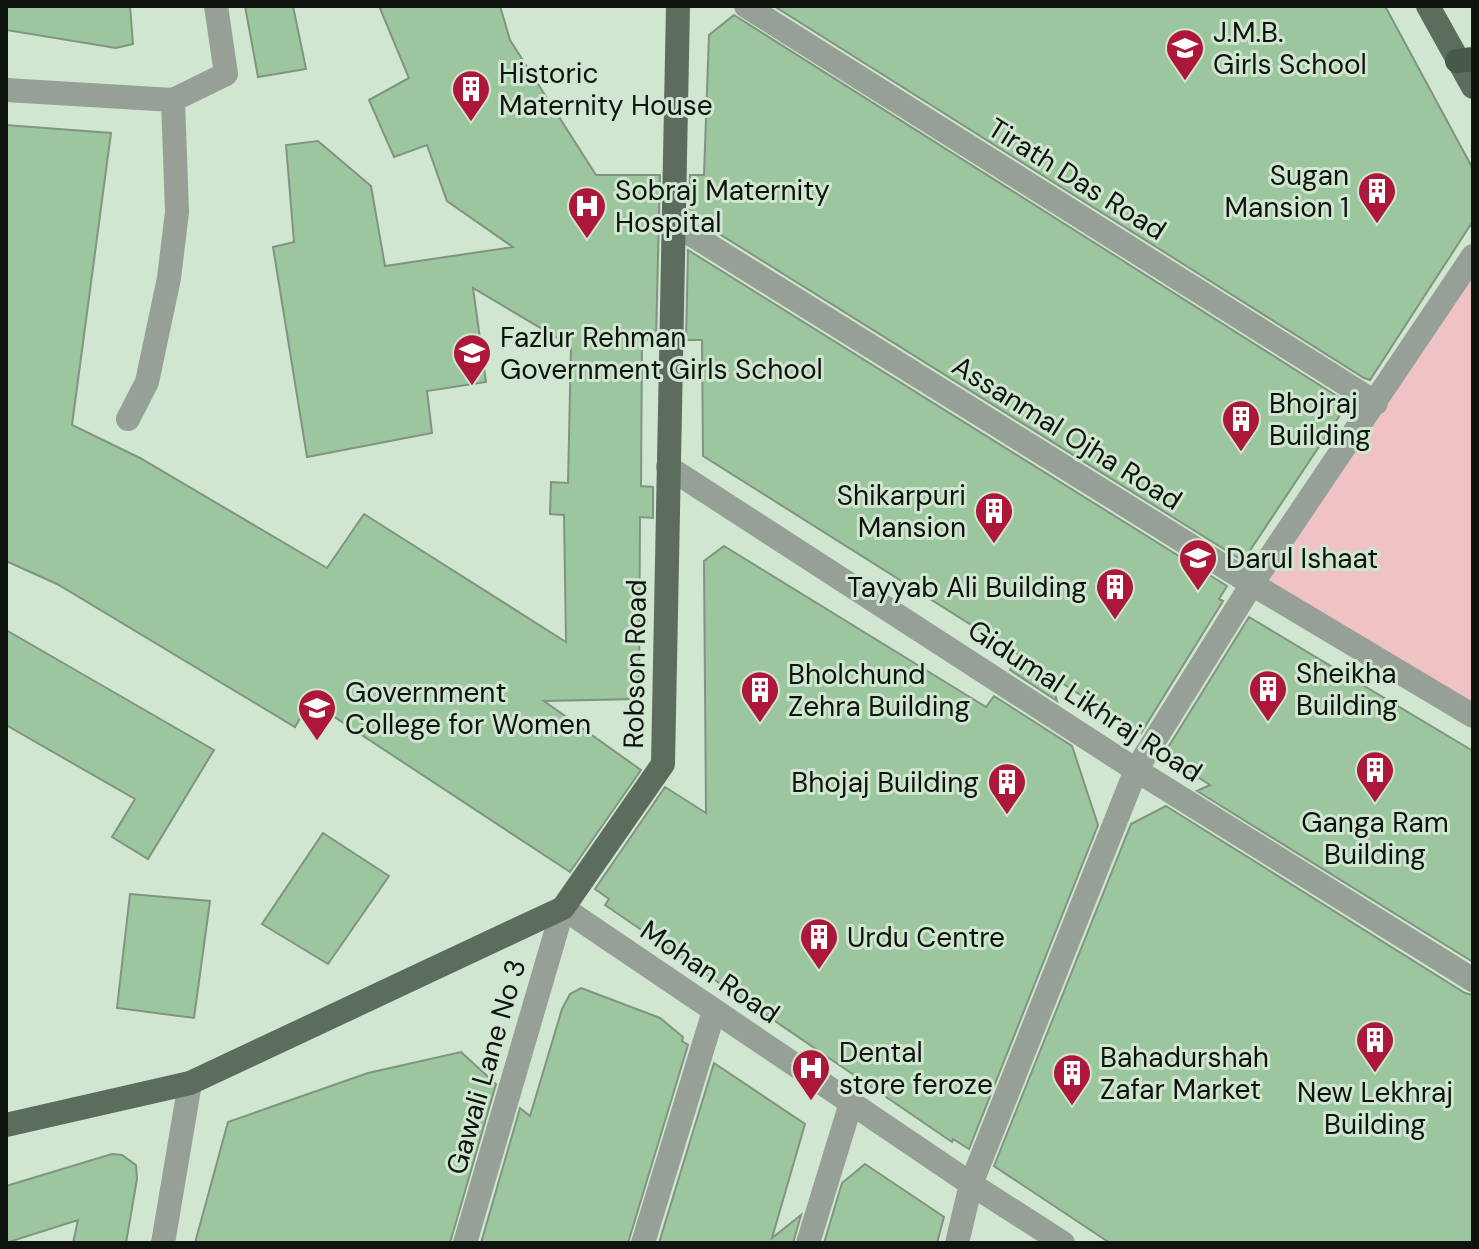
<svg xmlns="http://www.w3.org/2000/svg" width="1479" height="1249" font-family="'DM Sans',sans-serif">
  <rect width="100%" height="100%" fill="#d1e6d1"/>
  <!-- green -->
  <path fill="#efc2c4" d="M 1473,256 L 1473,716 L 1252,584 Z"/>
  <!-- building -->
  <path fill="#9cc69e" stroke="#809481" stroke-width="2" d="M 6,6 L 130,6 L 133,44 L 116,48 L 6,30 Z
    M 245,6 L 293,6 L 306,69 L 258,77 Z
    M 379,6 L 500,6 L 510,40 L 596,175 L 660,175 L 656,340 L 642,340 L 641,486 L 653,487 L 653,518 L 640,517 L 639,699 L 544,701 L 641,770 L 570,872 L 310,701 L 295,727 L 57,584 L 6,561 L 6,125 L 111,133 L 72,425 L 140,458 L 327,568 L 364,514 L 566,642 L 564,515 L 550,514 L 551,482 L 568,483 L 571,346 L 473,288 L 486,382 L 427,391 L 432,433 L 307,457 L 273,247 L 294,242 L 286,145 L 318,141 L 371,186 L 385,266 L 513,247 L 447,201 L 427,145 L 394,157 L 369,100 L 409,78 Z
    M 774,6 L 1385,6 L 1473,169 L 1473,221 L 1370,380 L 1364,378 Z
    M 734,15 L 1348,403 L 1243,561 L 689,215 L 690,175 L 704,175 L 709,35 Z
    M 688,250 L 1227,586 L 1219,599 L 1223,601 L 1141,733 L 1049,675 L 1057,701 L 1010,670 L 1019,655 L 703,456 L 702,340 L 686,340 Z
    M 724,546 L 986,707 L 994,696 L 1072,746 L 1098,825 L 969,1149 L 953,1139 L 952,1142 L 605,905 L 609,899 L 595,889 L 665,787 L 706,813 L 704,561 Z
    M 1249,617 L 1473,751 L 1473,962 L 1197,791 L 1210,785 L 1170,759 L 1173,754 L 1167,749 Z
    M 6,630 L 214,750 L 148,859 L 112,837 L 135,799 L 6,725 Z
    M 1166,806 L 1465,993 L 1473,995 L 1473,1243 L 1110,1243 L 994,1166 L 1131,824 Z
    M 323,833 L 389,876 L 328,964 L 262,924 Z
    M 130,894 L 210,901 L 194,1018 L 117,1008 Z
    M 581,988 L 660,1018 L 683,1037 L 682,1041 L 688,1045 L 628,1243 L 481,1243 L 520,1108 L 530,1116 L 562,1009 L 570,994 Z
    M 461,1052 L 496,1084 L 450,1243 L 195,1243 L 228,1122 L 368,1073 Z
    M 714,1063 L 805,1124 L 772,1238 L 801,1215 L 793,1243 L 659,1243 Z
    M 112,1154 L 122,1155 L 136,1165 L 137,1179 L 126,1243 L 73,1243 L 78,1220 L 6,1243 L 6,1186 Z
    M 865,1164 L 944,1217 L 937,1243 L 824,1243 L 842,1183 Z"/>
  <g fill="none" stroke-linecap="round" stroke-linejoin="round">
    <!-- minor -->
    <path stroke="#97a097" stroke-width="24" d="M 746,6 L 1376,403
      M 6,90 L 173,100 L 226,74 L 216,6
      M 673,223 L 1252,584 L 1473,716
      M 128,419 L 147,382 L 169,278 L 177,212 L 173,100
      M 668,467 L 1136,770 L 1473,980
      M 163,1243 L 190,1083
      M 465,1243 L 563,908 L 971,1184 L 1063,1243
      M 643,1243 L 714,1011
      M 808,1243 L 851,1103
      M 957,1243 L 971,1184 L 1136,770 L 1252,584 L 1473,256"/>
    <!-- major -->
    <path stroke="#5c6c5d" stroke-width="24" d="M 1428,6 L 1473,87
      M 6,1125 L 190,1083 L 563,908 L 663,764 L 678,6"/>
    <!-- highway -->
    <path stroke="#475948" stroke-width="24" d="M 1457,61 L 1473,59"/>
  </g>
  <!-- icons -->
  <defs>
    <g id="school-pin" transform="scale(2)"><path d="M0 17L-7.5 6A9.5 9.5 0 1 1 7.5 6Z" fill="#ad183a" stroke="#d1e6d1"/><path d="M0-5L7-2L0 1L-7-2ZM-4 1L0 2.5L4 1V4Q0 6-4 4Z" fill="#fff"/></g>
    <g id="building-pin" transform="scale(2)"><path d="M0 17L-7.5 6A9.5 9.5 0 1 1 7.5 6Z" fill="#ad183a" stroke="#d1e6d1"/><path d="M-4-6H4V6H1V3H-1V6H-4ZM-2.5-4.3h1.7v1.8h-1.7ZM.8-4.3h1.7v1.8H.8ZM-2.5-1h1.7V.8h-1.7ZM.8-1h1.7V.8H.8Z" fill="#fff"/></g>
    <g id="hospital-pin" transform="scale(2)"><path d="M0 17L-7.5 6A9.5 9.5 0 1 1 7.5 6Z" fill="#ad183a" stroke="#d1e6d1"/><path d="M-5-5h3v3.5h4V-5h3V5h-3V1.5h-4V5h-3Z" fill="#fff"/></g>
    <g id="university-pin" transform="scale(2)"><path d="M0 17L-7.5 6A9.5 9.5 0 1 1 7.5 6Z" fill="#ad183a" stroke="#d1e6d1"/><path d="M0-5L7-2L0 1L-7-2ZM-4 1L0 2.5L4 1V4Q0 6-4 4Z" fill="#fff"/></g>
  </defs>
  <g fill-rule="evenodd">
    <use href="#school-pin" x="1185" y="48"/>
    <use href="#building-pin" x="471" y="89"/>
    <use href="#building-pin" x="1377" y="191"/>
    <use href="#hospital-pin" x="587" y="206"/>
    <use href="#school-pin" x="472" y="353"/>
    <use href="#building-pin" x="1241" y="419"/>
    <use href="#building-pin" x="994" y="511"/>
    <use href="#school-pin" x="1198" y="558"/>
    <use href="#building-pin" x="1115" y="587"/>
    <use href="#building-pin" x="1268" y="689"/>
    <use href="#building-pin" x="760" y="690"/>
    <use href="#university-pin" x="317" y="708"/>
    <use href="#building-pin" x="1375" y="770"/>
    <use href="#building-pin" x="1007" y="782"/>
    <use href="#building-pin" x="819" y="937"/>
    <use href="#building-pin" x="1375" y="1040"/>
    <use href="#hospital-pin" x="811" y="1068"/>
    <use href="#building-pin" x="1072" y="1073"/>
  </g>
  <g text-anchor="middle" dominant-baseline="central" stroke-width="6" stroke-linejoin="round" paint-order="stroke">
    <!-- poi labels -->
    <g font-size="28" fill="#0d140e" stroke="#d1e6d1" text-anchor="start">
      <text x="1213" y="32">J.M.B.<tspan x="1213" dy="32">Girls School</tspan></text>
      <text x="499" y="73">Historic<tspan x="499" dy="32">Maternity House</tspan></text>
      <text x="1349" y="175" text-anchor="end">Sugan<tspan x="1349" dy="32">Mansion 1</tspan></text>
      <text x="615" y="190">Sobraj Maternity<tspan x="615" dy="32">Hospital</tspan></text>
      <text x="500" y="337">Fazlur Rehman<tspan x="500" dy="32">Government Girls School</tspan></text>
      <text x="1269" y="403">Bhojraj<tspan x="1269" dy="32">Building</tspan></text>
      <text x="966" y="495" text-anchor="end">Shikarpuri<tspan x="966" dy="32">Mansion</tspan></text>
      <text x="1226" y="558">Darul Ishaat</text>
      <text x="1087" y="587" text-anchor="end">Tayyab Ali Building</text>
      <text x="1296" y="673">Sheikha<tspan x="1296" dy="32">Building</tspan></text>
      <text x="788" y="674">Bholchund<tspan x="788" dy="32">Zehra Building</tspan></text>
      <text x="345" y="692">Government<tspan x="345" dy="32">College for Women</tspan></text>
      <text x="979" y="782" text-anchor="end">Bhojaj Building</text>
      <text x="1375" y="822" text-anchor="middle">Ganga Ram<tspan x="1375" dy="32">Building</tspan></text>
      <text x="847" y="937">Urdu Centre</text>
      <text x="839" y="1052">Dental<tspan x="839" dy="32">store feroze</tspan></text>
      <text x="1100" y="1057">Bahadurshah<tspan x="1100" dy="32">Zafar Market</tspan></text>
      <text x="1375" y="1092" text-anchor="middle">New Lekhraj<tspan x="1375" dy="32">Building</tspan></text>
    </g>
    <!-- street labels -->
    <g font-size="28" fill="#0d140e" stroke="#d1e6d1">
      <text transform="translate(1077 179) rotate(32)">Tirath Das Road</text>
      <text transform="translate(1067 433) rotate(32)">Assanmal Ojha Road</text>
      <text transform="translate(635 664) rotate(-89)">Robson Road</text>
      <text transform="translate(1085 701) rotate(33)">Gidumal Likhraj Road</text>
      <text transform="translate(710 972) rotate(34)">Mohan Road</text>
      <text transform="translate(486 1067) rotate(-74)">Gawali Lane No 3</text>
    </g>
  </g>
  <!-- border -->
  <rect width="1479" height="1249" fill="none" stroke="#0d140e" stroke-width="16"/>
</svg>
